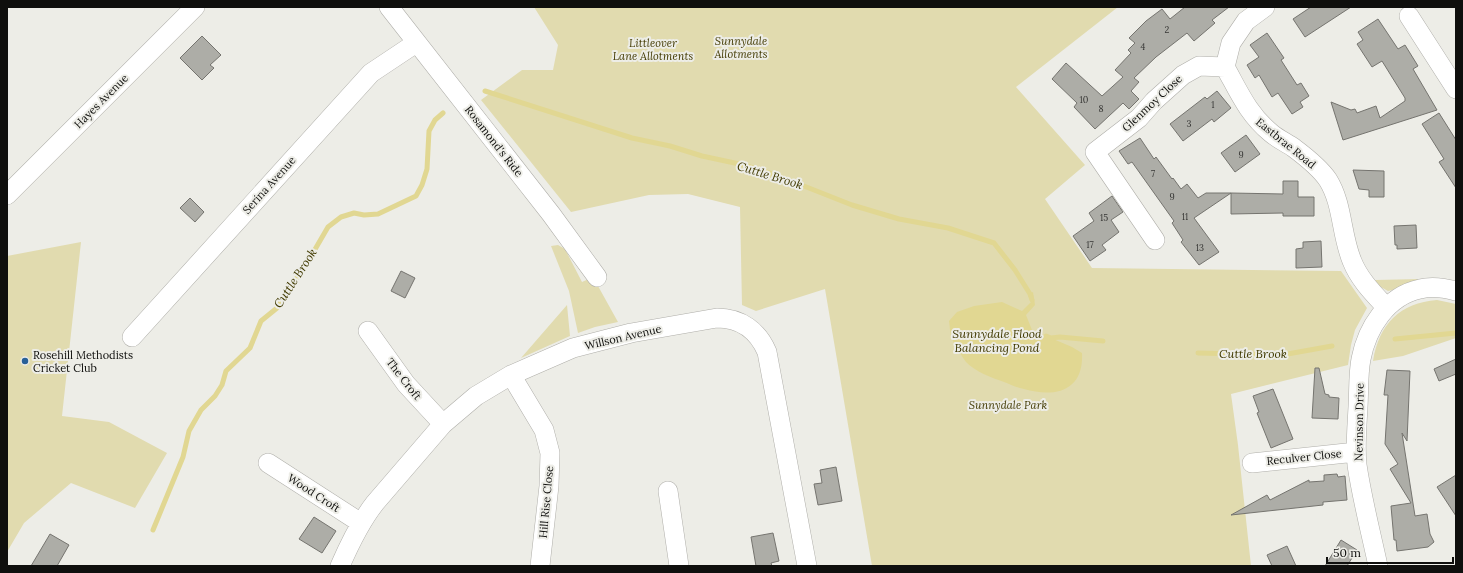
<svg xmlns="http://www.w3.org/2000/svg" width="1463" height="573" font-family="Lora,serif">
  <rect width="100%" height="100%" fill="#edede7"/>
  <!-- green -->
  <path fill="#e1dbaf" d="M 534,7 L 1118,7 L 1016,87 L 1085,165 L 1045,199 L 1092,268 L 1341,271 L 1367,308 L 1355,330 L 1351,345 L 1348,365 L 1231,394 L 1238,445 L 1251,566 L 872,566 L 825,289 L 756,311 L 742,305 L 740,207 L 688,194 L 649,195 L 571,212 L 481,100 L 522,70 L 553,70 L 558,45 Z
    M 81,242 L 62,416 L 109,422 L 167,453 L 135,508 L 71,483 L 24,523 L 7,552 L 7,256 Z
    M 558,245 L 565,249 L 582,282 L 593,277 L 618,322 L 595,327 L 578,333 L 569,291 L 551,246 Z
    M 1420,279 C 1408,283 1400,289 1388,291 L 1379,286 L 1375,280 Z
    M 1437,300 L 1456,304 L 1456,338 L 1403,356 L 1373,361 C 1379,324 1400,303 1437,300 Z
    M 567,305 L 570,336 L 521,358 Z"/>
  <!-- water -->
  <path fill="#e1d792" d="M 1033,292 L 1035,305 L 1026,315 L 1032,330 L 1072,347 L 1082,353 C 1084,391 1055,398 1024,389 C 1017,388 1010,384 1004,382 C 992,378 974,371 966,362 C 962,356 956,348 953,341 C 950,336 950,327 949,321 L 957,312 L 974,306 L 1002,302 L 1022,311 L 1031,302 L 1028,295 Z"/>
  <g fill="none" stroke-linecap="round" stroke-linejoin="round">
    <!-- stream -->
    <path stroke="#e1d792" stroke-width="5" d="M 485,91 L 632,138 L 670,146 L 702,156 L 744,165 L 776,175 L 852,205 L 899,219 L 948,228 L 994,243 L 1015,270 L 1030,294 L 1032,300
      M 1046,336 L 1051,338 L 1060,337 L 1103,341
      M 1395,339 L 1456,333
      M 1198,353 L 1282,355 L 1332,346
      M 153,530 L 183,457 L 189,431 L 201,410 L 215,396 L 222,385 L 226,371 L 250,348 L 261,321 L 277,308 L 310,258 L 328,227 L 341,217 L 354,213 L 364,215 L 378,214 L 416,196 L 422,185 L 427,169 L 429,131 L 435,120 L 443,113"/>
  </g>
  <!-- building -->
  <path fill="#adada7" stroke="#75746f" d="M 1185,7 L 1229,7 L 1212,20 L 1215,23 L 1194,41 L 1187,33 L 1156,57 L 1134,78 L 1139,82 L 1131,91 L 1139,99 L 1129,109 L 1123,103 L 1095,129 L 1074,107 L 1077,103 L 1052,79 L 1066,63 L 1102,96 L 1123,77 L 1115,70 L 1131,53 L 1128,50 L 1135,43 L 1129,38 L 1146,21 L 1162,9 L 1170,19 Z
    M 1311,7 L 1351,7 L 1305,37 L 1293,19 Z
    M 1378,19 L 1398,49 L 1405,45 L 1418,66 L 1413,69 L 1437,110 L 1343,140 L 1331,102 L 1351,110 L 1355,109 L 1357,113 L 1376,106 L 1380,118 L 1405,101 L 1405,98 L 1382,61 L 1372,67 L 1357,44 L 1363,40 L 1358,32 Z
    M 1267,33 L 1284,58 L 1281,60 L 1297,85 L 1301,83 L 1309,96 L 1300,102 L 1303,107 L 1292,114 L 1278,93 L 1272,97 L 1259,75 L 1255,78 L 1247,65 L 1259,57 L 1250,45 Z
    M 202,36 L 221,55 L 210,65 L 214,68 L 202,80 L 180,58 Z
    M 1217,91 L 1231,108 L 1214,122 L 1212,119 L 1183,141 L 1170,124 L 1205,97 L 1207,99 Z
    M 1439,113 L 1456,140 L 1456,188 L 1439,162 L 1444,159 L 1422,124 Z
    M 1246,135 L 1260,154 L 1235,172 L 1221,153 Z
    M 1140,138 L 1154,159 L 1156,157 L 1172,179 L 1173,178 L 1181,189 L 1187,184 L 1198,198 L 1206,193 L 1231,193 L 1194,218 L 1219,252 L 1199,265 L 1181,242 L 1183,240 L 1172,223 L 1174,221 L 1132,162 L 1128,164 L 1119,151 Z
    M 1353,170 L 1384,171 L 1384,197 L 1369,197 L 1369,190 L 1359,189 Z
    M 1283,181 L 1298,181 L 1298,197 L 1314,197 L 1314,216 L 1283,216 L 1283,213 L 1231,214 L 1231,193 L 1283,194 Z
    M 1112,196 L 1123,212 L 1111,220 L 1119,232 L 1102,245 L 1106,250 L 1090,261 L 1073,236 L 1094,221 L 1089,213 Z
    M 190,198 L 204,212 L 195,222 L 180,208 Z
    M 1416,225 L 1417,248 L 1397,249 L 1397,245 L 1395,245 L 1394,226 Z
    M 1321,241 L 1322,267 L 1296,268 L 1296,249 L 1303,248 L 1303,242 Z
    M 401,271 L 415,278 L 405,298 L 391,291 Z
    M 1456,359 L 1456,374 L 1439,381 L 1434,369 Z
    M 1315,368 L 1319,368 L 1325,394 L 1329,395 L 1329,397 L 1339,398 L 1338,419 L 1312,418 Z
    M 1387,370 L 1410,371 L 1407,441 L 1402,433 L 1415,516 L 1427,514 L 1430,534 L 1434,542 L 1428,547 L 1397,551 L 1396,540 L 1394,540 L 1391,506 L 1411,503 L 1390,469 L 1398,464 L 1385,444 L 1388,395 L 1384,395 Z
    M 1273,389 L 1293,439 L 1271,448 L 1257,413 L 1259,412 L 1253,396 Z
    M 836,467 L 842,501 L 818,505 L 814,484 L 822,483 L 820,470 Z
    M 1337,474 L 1338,477 L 1345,476 L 1347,500 L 1323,502 L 1323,505 L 1231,515 L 1267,495 L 1270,500 L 1309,480 L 1309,482 L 1324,481 L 1324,475 Z
    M 1456,475 L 1456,516 L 1437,487 Z
    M 314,517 L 336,531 L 322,553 L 299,539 Z
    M 773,533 L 779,561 L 771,563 L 772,566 L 756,566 L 751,537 Z
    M 50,534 L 69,545 L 57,566 L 31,566 Z
    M 1341,540 L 1357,550 L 1347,566 L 1325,566 Z
    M 1287,546 L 1296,566 L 1272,566 L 1267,555 Z"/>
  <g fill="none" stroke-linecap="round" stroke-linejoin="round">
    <!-- minor casing -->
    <g stroke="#afaea9" stroke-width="20">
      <path id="minor" d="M 389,7 L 551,214 L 597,277
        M 1265,7 L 1246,21 L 1231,43 L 1225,67 C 1239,92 1248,114 1271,133 C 1278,139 1287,143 1294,148 C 1306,157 1320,168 1328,180 C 1343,204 1341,235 1352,261 C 1359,279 1373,293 1386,307
        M 1409,16 L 1456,89
        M 7,195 L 195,7
        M 1155,240 L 1095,152 L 1139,118 L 1154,101 L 1183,75 L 1199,66 L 1225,67
        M 368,331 L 406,384 L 443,424
        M 132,337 L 371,73 L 416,43
        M 511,375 L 544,430 L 550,453 L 549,486 L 540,566
        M 268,463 L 361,523
        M 1252,463 L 1356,452
        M 668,491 L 679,566
        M 340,566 C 350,543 360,522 375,503 L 443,424 L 476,396 L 511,375 L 573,348 L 631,333 L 717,318 C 741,318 758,331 767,352 L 807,566
        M 1378,566 C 1371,533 1362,499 1357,465 C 1355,446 1357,427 1358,407 C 1359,392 1358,374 1361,359 C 1367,328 1387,296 1420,289 C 1431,286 1445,288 1456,291"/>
    </g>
    <!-- minor -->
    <use href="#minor" stroke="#fff" stroke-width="19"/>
  </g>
  <!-- markers -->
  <circle fill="#286098" stroke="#edede7" stroke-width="1.5" cx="25" cy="361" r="4"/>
  <g text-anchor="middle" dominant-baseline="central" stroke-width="4" stroke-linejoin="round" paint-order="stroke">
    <!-- number labels -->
    <g font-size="9" fill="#363634">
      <text x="1167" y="29">2</text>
      <text x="1143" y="46">4</text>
      <text x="1084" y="99">10</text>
      <text x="1213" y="104">1</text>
      <text x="1101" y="108">8</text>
      <text x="1189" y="123">3</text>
      <text x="1241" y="154">9</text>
      <text x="1153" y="173">7</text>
      <text x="1172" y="196">9</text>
      <text x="1185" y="216">11</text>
      <text x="1104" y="217">15</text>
      <text x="1090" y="244">17</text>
      <text x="1200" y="247">13</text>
    </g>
    <!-- park labels -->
    <g font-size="11" font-style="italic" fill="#433b03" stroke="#edede7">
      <text x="741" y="41">Sunnydale<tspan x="741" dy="13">Allotments</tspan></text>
      <text x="653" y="43">Littleover<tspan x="653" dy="13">Lane Allotments</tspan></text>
      <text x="1008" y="405">Sunnydale Park</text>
    </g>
    <!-- street labels -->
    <g font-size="11" fill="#0f0f0d" stroke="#edede7">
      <text transform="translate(101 101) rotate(-45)">Hayes Avenue</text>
      <text transform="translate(1152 103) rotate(-43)">Glenmoy Close</text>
      <text transform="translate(494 141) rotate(52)">Rosamond's Ride</text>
      <text transform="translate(1286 143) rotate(39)">Eastbrae Road</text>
      <text transform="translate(269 185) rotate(-48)">Serina Avenue</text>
      <text transform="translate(623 337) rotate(-13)">Willson Avenue</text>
      <text transform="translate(404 379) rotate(52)">The Croft</text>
      <text transform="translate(1359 422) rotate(-89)">Nevinson Drive</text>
      <text transform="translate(1304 457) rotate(-6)">Reculver Close</text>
      <text transform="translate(314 493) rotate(33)">Wood Croft</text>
      <text transform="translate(546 502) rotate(-85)">Hill Rise Close</text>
    </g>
    <!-- poi labels -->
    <g font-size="11" fill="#0f0f0d" stroke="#edede7" text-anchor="start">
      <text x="33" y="355">Rosehill Methodists<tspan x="33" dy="13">Cricket Club</tspan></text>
    </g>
    <!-- water labels -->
    <g font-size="12" font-style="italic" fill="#413a01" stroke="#edede7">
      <text transform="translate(770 175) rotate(17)">Cuttle Brook</text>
      <text transform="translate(295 278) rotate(-57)">Cuttle Brook</text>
      <text x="997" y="333">Sunnydale Flood<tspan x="997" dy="14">Balancing Pond</tspan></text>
      <text x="1253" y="353">Cuttle Brook</text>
    </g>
  </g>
  <!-- border -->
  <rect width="1463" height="573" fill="none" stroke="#0f0f0d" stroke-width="16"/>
  <!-- scale -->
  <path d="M1327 557v6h126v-6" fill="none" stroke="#0f0f0d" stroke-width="2"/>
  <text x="1333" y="557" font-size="12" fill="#0f0f0d" stroke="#edede7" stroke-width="3" paint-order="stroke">50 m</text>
</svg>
